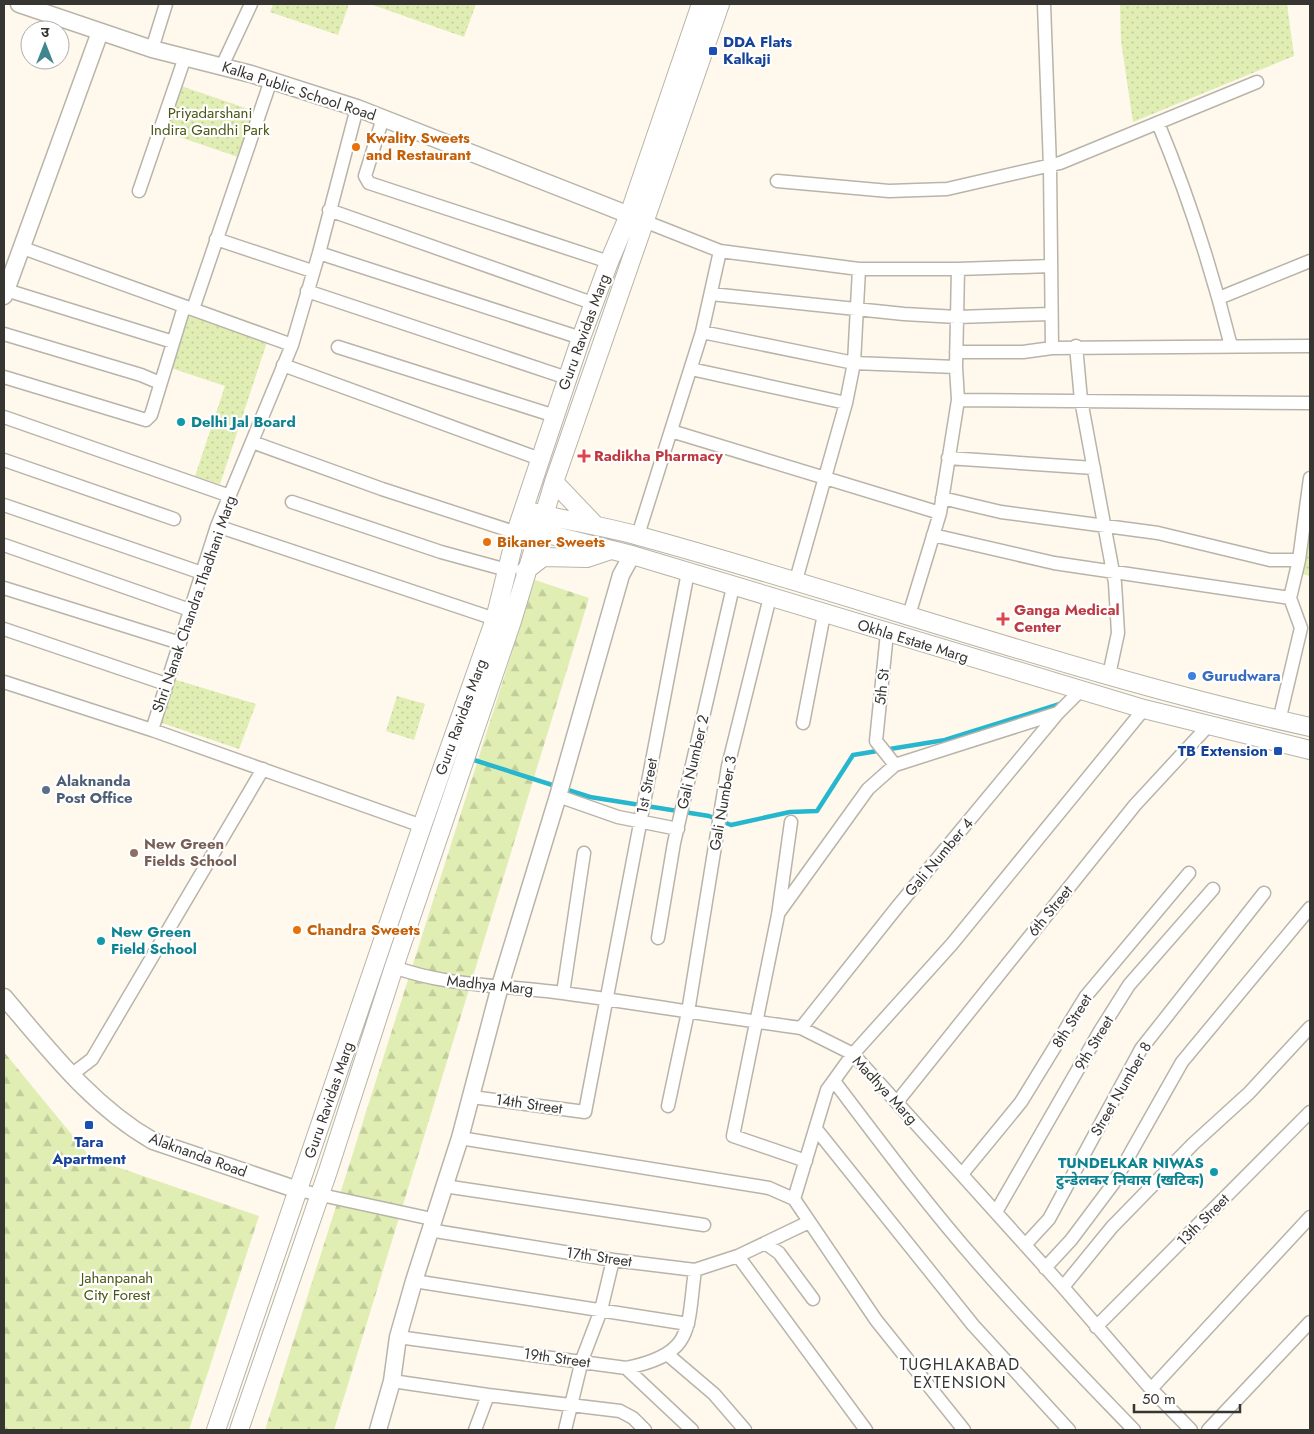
<svg xmlns="http://www.w3.org/2000/svg" width="1314" height="1434" font-family="Jost,'Noto Sans Devanagari',sans-serif">
  <defs>
    <pattern id="forest-firs" width="22" height="20" patternUnits="userSpaceOnUse" patternTransform="scale(1.25)"><rect width="22" height="20" fill="#e0eeb4"/><path d="M5 1l3.5 6h-7zM16 11l3.5 6h-7z" fill="#c1cd9b"/></pattern>
    <pattern id="park-dots" width="8" height="8" patternUnits="userSpaceOnUse" patternTransform="scale(1.25)"><rect width="8" height="8" fill="#e0eeb4"/><path d="M2 2h.1M6 6h.1" fill="none" stroke="#c1cd9b" stroke-width="1.8" stroke-linecap="round"/></pattern>
  </defs>
  <rect width="100%" height="100%" fill="#fef8ed"/>
  <!-- forest -->
  <path fill="url(#forest-firs)" d="M 535,580 L 589,598 L 334,1430 L 265,1430 Z
    M 4,1052 L 91,1158 L 259,1216 L 189,1430 L 4,1430 Z"/>
  <!-- park -->
  <path fill="url(#park-dots)" d="M 273,4 L 349,4 L 338,35 L 270,12 Z
    M 370,4 L 476,4 L 464,37 Z
    M 1120,4 L 1287,4 L 1294,56 L 1133,122 L 1121,41 Z
    M 181,86 L 254,111 L 238,157 L 165,132 Z
    M 188,309 L 269,336 L 220,484 L 195,476 L 225,386 L 168,367 Z
    M 1310,515 L 1310,576 L 1301,574 Z
    M 173,679 L 256,704 L 239,749 L 159,722 Z
    M 397,696 L 425,704 L 414,740 L 386,731 Z"/>
  <g fill="none" stroke-linecap="round" stroke-linejoin="round">
    <!-- stream -->
    <path stroke="#26b7ce" stroke-width="4.5" d="M 474,760 L 590,797 L 709,816 L 731,825 L 790,812 L 817,811 L 853,755 L 945,740 L 1063,703"/>
    <!-- minor casing -->
    <g stroke="#b9b4a9" stroke-width="15">
      <path id="minor" d="M 1044,4 L 1050,167 L 1052,348 L 1310,346
        M 152,49 L 166,4
        M 222,66 L 251,4
        M 383,118 L 365,176 L 369,183 L 609,262
        M 1158,123 C 1188,195 1212,270 1231,346
        M 777,181 L 889,191 L 947,189 L 1060,163 L 1257,82
        M 139,191 L 185,57
        M 329,210 L 595,304
        M 644,221 L 720,251 L 859,269 L 958,269 L 956,367 L 958,400 L 940,513 L 909,615
        M 216,239 L 312,271
        M 20,247 L 292,345
        M 319,253 L 581,338
        M 958,269 L 1051,266
        M 6,290 L 173,342
        M 307,291 L 567,378
        M 711,294 L 904,314 L 957,317 L 1051,314
        M 1219,298 L 1310,261
        M 193,309 L 271,80
        M 702,332 L 854,363 L 956,367
        M 4,334 L 141,375 L 160,383
        M 1076,346 L 1081,400 L 1115,583 L 1118,633 L 1109,675
        M 338,347 L 555,416
        M 956,352 L 1023,352 L 1052,348
        M 283,365 L 540,459
        M 691,369 L 846,403
        M 4,377 L 146,420 L 151,415 L 184,307
        M 958,400 L 1310,403
        M 4,417 L 230,496
        M 671,431 L 940,513
        M 252,442 L 382,489 L 517,533
        M 948,458 L 1094,468
        M 4,460 L 174,519
        M 942,498 L 1001,512 L 1158,533 L 1270,560 L 1299,560
        M 292,502 L 441,552 L 507,570
        M 4,505 L 202,573
        M 217,526 L 495,619
        M 638,535 L 702,332 L 720,251
        M 933,535 L 1054,563 L 1290,598
        M 4,545 L 190,610
        M 796,580 L 846,403 L 854,363 L 859,269
        M 4,588 L 180,643
        M 4,629 L 166,684
        M 887,633 L 876,741 L 895,765
        M 4,682 L 152,730 L 422,826
        M 1279,721 L 1301,628 L 1290,598 L 1299,560 L 1310,478
        M 803,723 L 824,614
        M 152,730 L 217,526 L 292,345 L 319,253 L 357,108
        M 558,796 L 618,817 L 678,829
        M 791,822 L 778,915 L 733,1136 L 806,1161
        M 780,911 L 868,789 L 895,765 L 1058,713
        M 658,938 L 674,843 L 733,587
        M 394,967 C 448,987 507,985 563,993 C 642,1004 721,1017 801,1028 L 853,1054 L 1063,1287 L 1151,1389 L 1191,1430
        M 563,993 L 584,853
        M 801,1028 L 898,906 L 1058,713 L 1081,690
        M 71,1075 L 92,1059 L 263,769
        M 834,1081 C 881,1143 927,1205 978,1263 C 1028,1321 1081,1375 1134,1430
        M 472,1097 L 585,1112 L 688,572
        M 897,1102 L 1135,805 L 1209,725
        M 668,1106 L 688,1012 L 728,766 L 770,597
        M 816,1129 L 973,1325 L 1069,1430
        M 460,1138 L 769,1188 L 794,1199 L 876,1320 L 964,1430
        M 962,1174 L 1021,1102 L 1086,996 L 1189,873
        M 444,1186 L 704,1225
        M 298,1190 L 432,1219
        M 794,1199 L 827,1090 L 853,1054 L 952,944 L 1144,709
        M 996,1212 L 1100,1031 L 1129,985 L 1213,889
        M 429,1230 L 613,1260 L 695,1270 L 738,1256 L 809,1222
        M 765,1243 L 779,1253 L 813,1299
        M 1025,1245 L 1049,1219 L 1141,1049 L 1264,893
        M 738,1256 L 866,1430
        M 1045,1268 L 1071,1240 L 1113,1184 L 1182,1062 L 1310,908
        M 414,1281 L 688,1324
        M 1063,1287 L 1112,1227 L 1193,1144 L 1249,1093 L 1310,1027
        M 1096,1327 L 1310,1112
        M 398,1337 L 626,1368 L 692,1430
        M 667,1354 L 714,1394 L 745,1430
        M 626,1368 C 695,1354 687,1329 695,1270
        M 392,1381 L 488,1395 L 620,1411 L 633,1418 L 645,1430
        M 1151,1389 L 1310,1217
        M 475,1430 L 488,1395
        M 565,1430 L 582,1360 L 601,1310 L 613,1260
        M 1208,1430 L 1310,1322"/>
    </g>
    <!-- tertiary casing -->
    <g stroke="#b9b4a9" stroke-width="19">
      <path id="tertiary" d="M 19,4 L 152,49 L 251,74 L 357,108 L 642,220
        M 4,296 L 100,32
        M 4,997 C 49,1050 92,1106 153,1141 L 298,1190
        M 378,1430 L 392,1381 L 398,1337 L 414,1281 L 460,1138 L 500,986 L 558,796 L 621,575 L 632,555"/>
    </g>
    <!-- secondary casing -->
    <g stroke="#b9b4a9" stroke-width="20">
      <path id="secondary" d="M 554,482 L 595,525
        M 532,512 C 567,521 603,526 639,536 C 863,597 1083,677 1310,727
        M 527,529 L 632,555 L 1144,709 L 1310,750
        M 525,571 L 543,557 L 587,558 L 608,551
        M 216,1430 L 422,826 L 495,619 L 518,526 L 581,338 L 609,262 L 629,215 L 701,4
        M 239,1430 L 328,1171 L 394,967 L 512,621 L 554,482 L 720,4"/>
    </g>
    <!-- minor -->
    <use href="#minor" stroke="#fff" stroke-width="12"/>
    <!-- tertiary -->
    <use href="#tertiary" stroke="#fff" stroke-width="16"/>
    <!-- secondary -->
    <use href="#secondary" stroke="#fff" stroke-width="18"/>
  </g>
  <!-- markers -->
  <g fill="#1a4fb4" stroke="#fff" stroke-width="2">
    <rect x="708" y="46" width="10" height="10" rx="2.5"/>
    <rect x="1273" y="746" width="10" height="10" rx="2.5"/>
    <rect x="84" y="1120" width="10" height="10" rx="2.5"/>
  </g>
  <g fill="#e8710a" stroke="#fff" stroke-width="2">
    <circle cx="356" cy="147" r="5"/>
    <circle cx="487" cy="542" r="5"/>
    <circle cx="297" cy="930" r="5"/>
  </g>
  <g fill="#0f9aa8" stroke="#fff" stroke-width="2">
    <circle cx="181" cy="422" r="5"/>
    <circle cx="101" cy="941" r="5"/>
    <circle cx="1214" cy="1172" r="5"/>
  </g>
  <g fill="#e0444e" stroke="#fff" stroke-width="2">
    <path d="M581.5 448.5h5v5h5v5h-5v5h-5v-5h-5v-5h5z"/>
    <path d="M1000.5 611.5h5v5h5v5h-5v5h-5v-5h-5v-5h5z"/>
  </g>
  <circle fill="#3f7fe0" stroke="#fff" stroke-width="2" cx="1192" cy="676" r="5"/>
  <circle fill="#5c6f8a" stroke="#fff" stroke-width="2" cx="46" cy="790" r="5"/>
  <circle fill="#8d6e63" stroke="#fff" stroke-width="2" cx="134" cy="853" r="5"/>
  <g text-anchor="middle" dominant-baseline="central" stroke-width="4.5" stroke-linejoin="round" paint-order="stroke">
    <!-- transit labels -->
    <g font-size="15" font-weight="bold" fill="#164399" stroke="#fff" text-anchor="start">
      <text x="723" y="42">DDA Flats<tspan x="723" dy="17">Kalkaji</tspan></text>
      <text x="1268" y="751" text-anchor="end">TB Extension</text>
      <text x="89" y="1142" text-anchor="middle">Tara<tspan x="89" dy="17">Apartment</tspan></text>
    </g>
    <!-- street labels -->
    <g font-size="15" fill="#373531" stroke="#fff">
      <text transform="translate(299 91) rotate(18)">Kalka Public School Road</text>
      <text transform="translate(584 332) rotate(-70)">Guru Ravidas Marg</text>
      <text transform="translate(194 604) rotate(-71)">Shri Nanak Chandra Thadhani Marg</text>
      <text transform="translate(913 641) rotate(17)">Okhla Estate Marg</text>
      <text transform="translate(882 687) rotate(-84)">5th St</text>
      <text transform="translate(461 717) rotate(-70)">Guru Ravidas Marg</text>
      <text transform="translate(693 762) rotate(-77)">Gali Number 2</text>
      <text transform="translate(647 786) rotate(-79)">1st Street</text>
      <text transform="translate(723 803) rotate(-80)">Gali Number 3</text>
      <text transform="translate(939 857) rotate(-50)">Gali Number 4</text>
      <text transform="translate(1050 911) rotate(-51)">6th Street</text>
      <text transform="translate(490 985) rotate(6)">Madhya Marg</text>
      <text transform="translate(1072 1021) rotate(-58)">8th Street</text>
      <text transform="translate(1094 1043) rotate(-59)">9th Street</text>
      <text transform="translate(1121 1089) rotate(-60)">Street Number 8</text>
      <text transform="translate(885 1090) rotate(47)">Madhya Marg</text>
      <text transform="translate(329 1100) rotate(-71)">Guru Ravidas Marg</text>
      <text transform="translate(529 1104) rotate(8)">14th Street</text>
      <text transform="translate(198 1155) rotate(20)">Alaknanda Road</text>
      <text transform="translate(1203 1220) rotate(-45)">13th Street</text>
      <text transform="translate(599 1257) rotate(8)">17th Street</text>
      <text transform="translate(557 1358) rotate(8)">19th Street</text>
    </g>
    <!-- park labels -->
    <g font-size="15" fill="#4b5615" stroke="#fff">
      <text x="210" y="113">Priyadarshani<tspan x="210" dy="17">Indira Gandhi Park</tspan></text>
      <text x="117" y="1278">Jahanpanah<tspan x="117" dy="17">City Forest</tspan></text>
    </g>
    <!-- food labels -->
    <g font-size="15" font-weight="bold" fill="#c56008" stroke="#fff" text-anchor="start">
      <text x="366" y="138">Kwality Sweets<tspan x="366" dy="17">and Restaurant</tspan></text>
      <text x="497" y="542">Bikaner Sweets</text>
      <text x="307" y="930">Chandra Sweets</text>
    </g>
    <!-- culture labels -->
    <g font-size="15" font-weight="bold" fill="#0d838f" stroke="#fff" text-anchor="start">
      <text x="191" y="422">Delhi Jal Board</text>
      <text x="111" y="932">New Green<tspan x="111" dy="17">Field School</tspan></text>
      <text x="1204" y="1163" text-anchor="end">TUNDELKAR NIWAS<tspan x="1204" dy="17">टुन्डेलकर निवास (खटिक)</tspan></text>
    </g>
    <!-- health labels -->
    <g font-size="15" font-weight="bold" fill="#be3a42" stroke="#fff" text-anchor="start">
      <text x="594" y="456">Radikha Pharmacy</text>
      <text x="1014" y="610">Ganga Medical<tspan x="1014" dy="17">Center</tspan></text>
    </g>
    <!-- shop labels -->
    <g font-size="15" font-weight="bold" fill="#366cbe" stroke="#fff" text-anchor="start">
      <text x="1202" y="676">Gurudwara</text>
    </g>
    <!-- service labels -->
    <g font-size="15" font-weight="bold" fill="#4e5e75" stroke="#fff" text-anchor="start">
      <text x="56" y="781">Alaknanda<tspan x="56" dy="17">Post Office</tspan></text>
    </g>
    <!-- education labels -->
    <g font-size="15" font-weight="bold" fill="#785e54" stroke="#fff" text-anchor="start">
      <text x="144" y="844">New Green<tspan x="144" dy="17">Fields School</tspan></text>
    </g>
    <!-- neighbourhood labels -->
    <g font-size="16" letter-spacing="1" fill="#373531" stroke="#fff">
      <text x="960" y="1364">TUGHLAKABAD<tspan x="960" dy="18">EXTENSION</tspan></text>
    </g>
  </g>
  <!-- border -->
  <rect width="1314" height="1434" fill="none" stroke="#373531" stroke-width="10"/>
  <!-- north arrow -->
  <g transform="translate(45 45)"><circle r="24" fill="#ffffff" stroke="#afaead"/>
  <path d="M0-4L9 19L0 12L-9 19Z" fill="#3f868f"/>
  <text y="-8" font-size="14" font-weight="bold" text-anchor="middle" fill="#373531">उ</text>
  </g>
  <!-- scale -->
  <path d="M1134 1404v8h106v-8" fill="none" stroke="#373531" stroke-width="2.5"/>
  <text x="1142" y="1404" font-size="15" fill="#373531" stroke="#ffffff" stroke-width="4" paint-order="stroke">50 m</text>
</svg>
